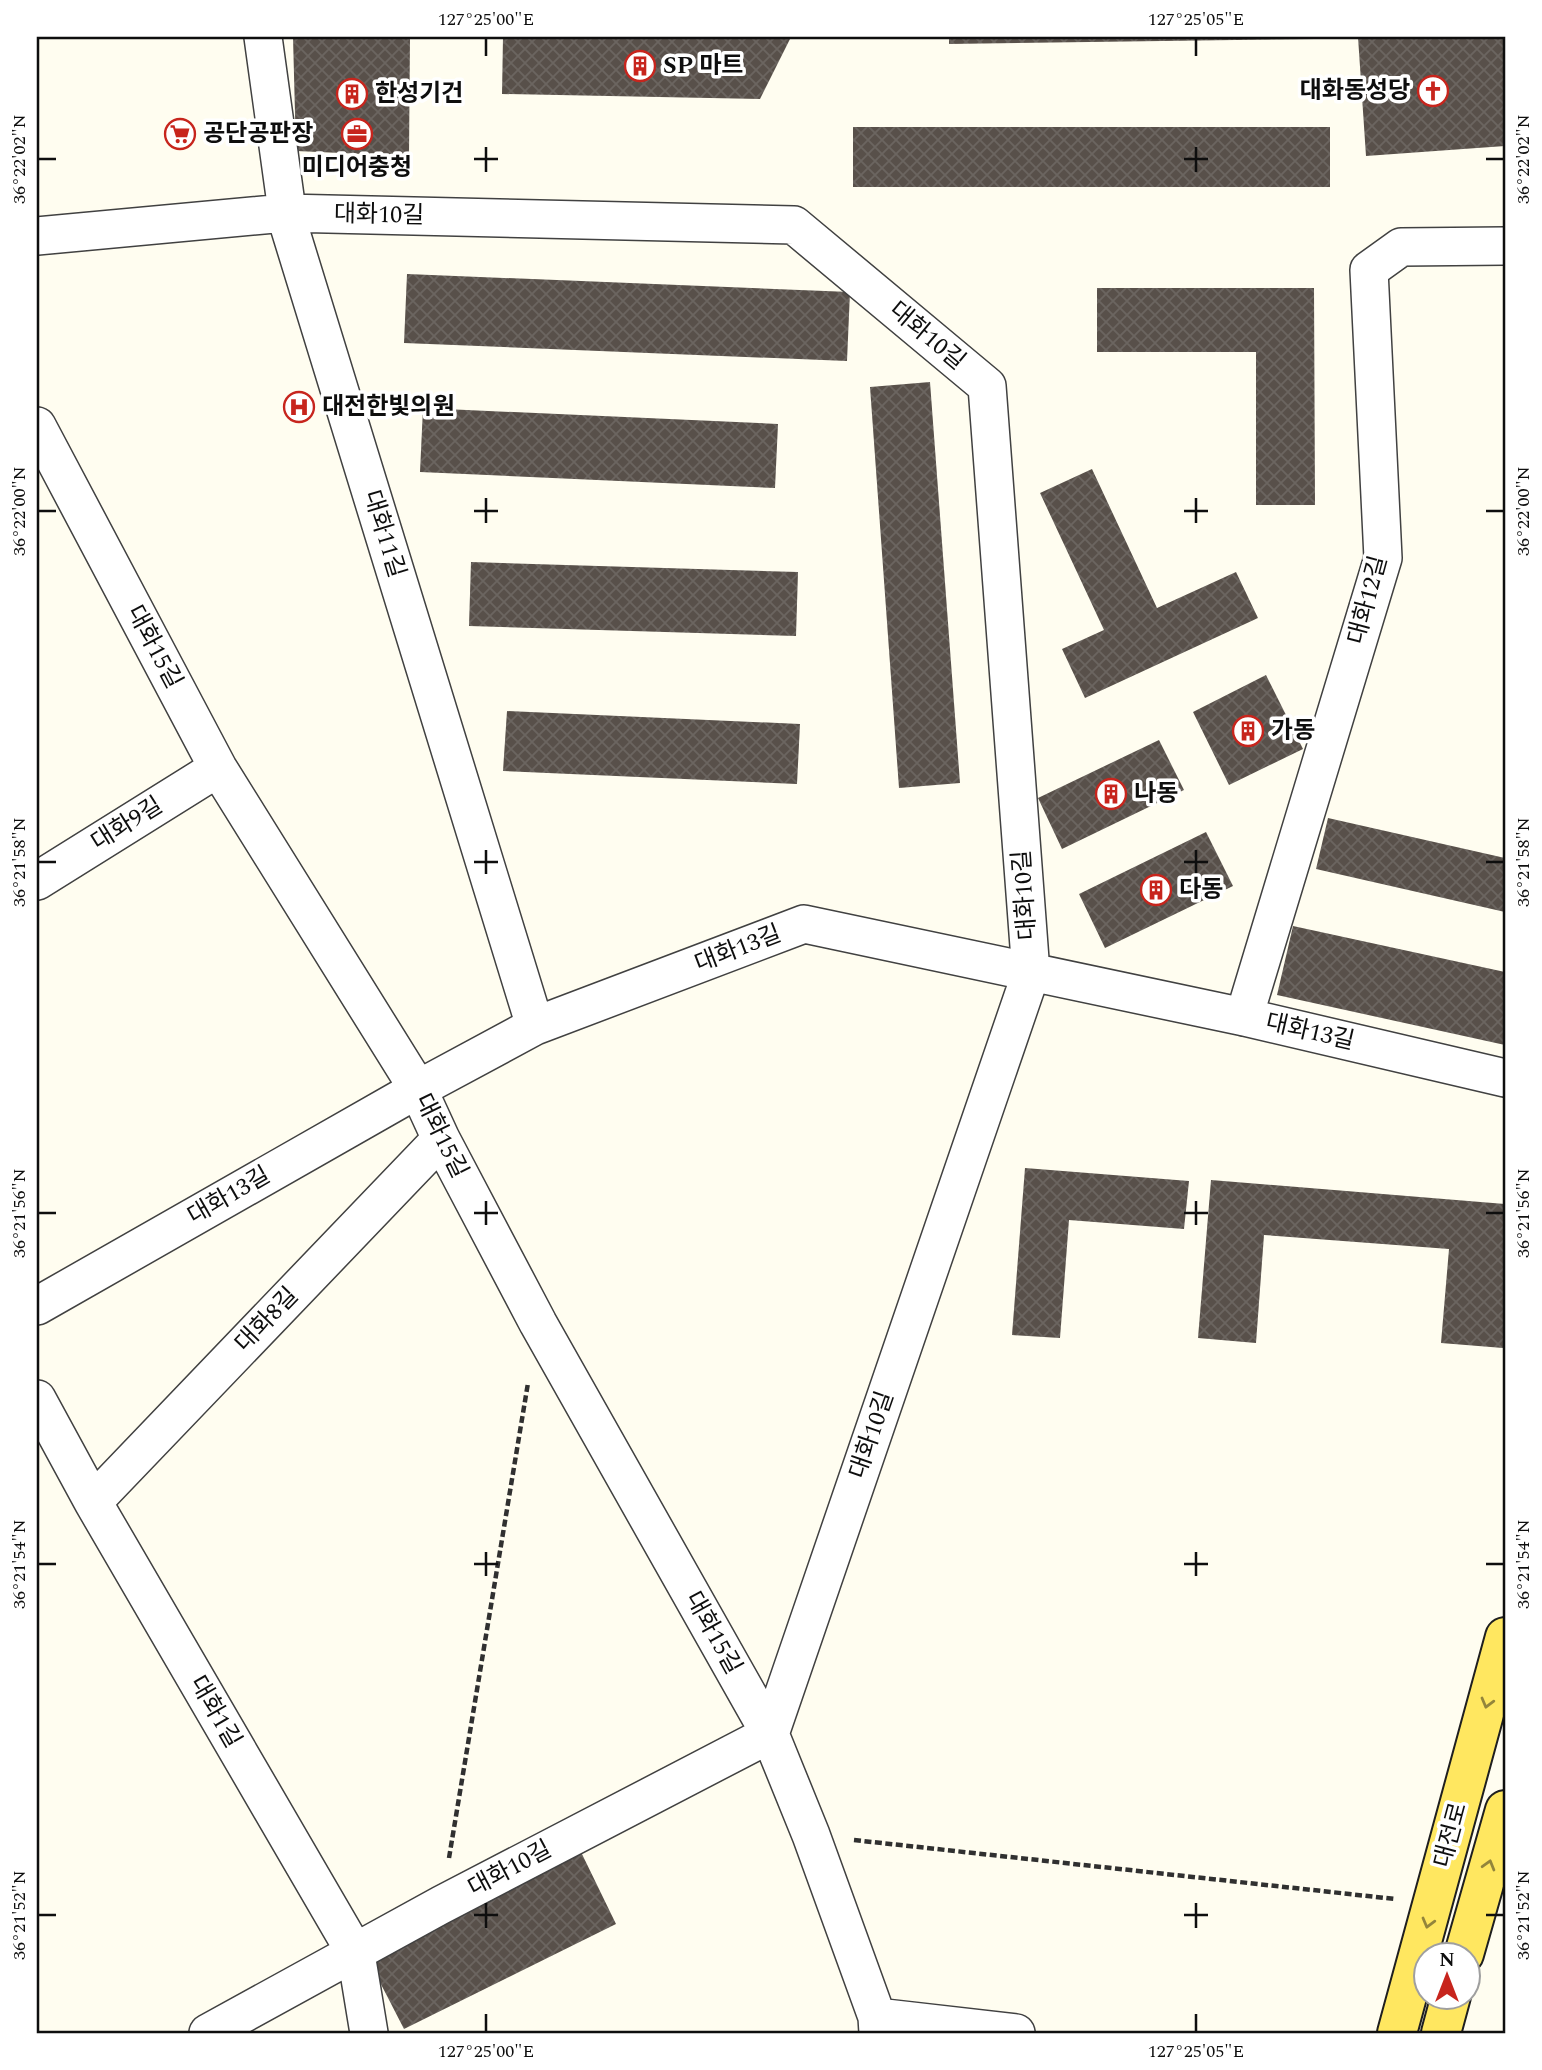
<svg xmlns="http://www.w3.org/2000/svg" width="1542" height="2070" font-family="Spectral,'Noto Sans KR',serif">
  <defs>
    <pattern id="building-cross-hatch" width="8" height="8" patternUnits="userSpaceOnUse" patternTransform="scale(1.75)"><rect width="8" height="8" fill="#58504a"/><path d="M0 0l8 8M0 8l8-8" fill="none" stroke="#6b6560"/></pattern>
  </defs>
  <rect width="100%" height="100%" fill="#fffdf0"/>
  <!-- building -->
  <path fill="url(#building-cross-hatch)" d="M 293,37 L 410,37 L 409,156 L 296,151 Z
    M 503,37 L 791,37 L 760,99 L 502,94 Z
    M 949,37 L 1315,37 L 1315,39 L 949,44 Z
    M 1358,37 L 1505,37 L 1505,146 L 1366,156 Z
    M 853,127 L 1330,127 L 1330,187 L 853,187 Z
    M 407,274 L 850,292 L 847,361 L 404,343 Z
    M 1097,288 L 1314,288 L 1315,505 L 1256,505 L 1256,352 L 1097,352 Z
    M 930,382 L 960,783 L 899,788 L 870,387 Z
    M 423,408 L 778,424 L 775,488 L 420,472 Z
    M 1092,469 L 1157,608 L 1236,572 L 1258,618 L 1085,698 L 1062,649 L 1104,630 L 1040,493 Z
    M 471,562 L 798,572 L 796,636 L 469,626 Z
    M 1266,675 L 1303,749 L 1229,785 L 1193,712 Z
    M 507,711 L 800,724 L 797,784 L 503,771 Z
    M 1159,740 L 1184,790 L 1062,849 L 1038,798 Z
    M 1328,818 L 1505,858 L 1505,912 L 1316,869 Z
    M 1206,832 L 1233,886 L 1105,948 L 1079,894 Z
    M 1293,926 L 1505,972 L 1505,1045 L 1277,995 Z
    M 1025,1168 L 1189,1181 L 1184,1229 L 1069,1220 L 1060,1338 L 1012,1335 Z
    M 1211,1180 L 1505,1204 L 1505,1319 L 1503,1348 L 1441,1343 L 1449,1249 L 1264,1235 L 1256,1343 L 1198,1338 Z
    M 581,1852 L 616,1924 L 404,2029 L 368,1959 Z"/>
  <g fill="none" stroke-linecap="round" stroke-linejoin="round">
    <!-- minor casing -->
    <g stroke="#414141" stroke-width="40">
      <path id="minor" d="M 263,37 L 287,211 L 285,213 L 535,1026
        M 37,236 L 285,213 L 794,225 L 987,386 L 1031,973 L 770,1734 L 441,1905 L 208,2033
        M 37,426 L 218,768 L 418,1089 L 441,1139 L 538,1323 L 770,1734 L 811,1835 L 877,2017 L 878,2033
        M 37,881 L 218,768
        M 1244,1017 L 1383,558 L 1369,270 L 1401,247 L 1505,246
        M 37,1306 L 418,1089 L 535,1026 L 804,924 L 1244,1017 L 1505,1078
        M 37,1399 L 93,1502 L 356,1954 L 369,2033
        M 93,1502 L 441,1139
        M 877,2017 L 1016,2033"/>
    </g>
    <!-- primary casing -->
    <g stroke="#1f1f1f" stroke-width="42">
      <path id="primary" d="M 1464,1954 L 1505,1810
        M 1397,2033 L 1505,1637
        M 1441,2033 L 1451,1996"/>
    </g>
    <!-- path -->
    <path stroke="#303030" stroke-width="4.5" stroke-dasharray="7 3.5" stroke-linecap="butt" d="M 854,1840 L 1395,1899
      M 449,1858 L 528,1383"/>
    <!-- minor -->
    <use href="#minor" stroke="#fff" stroke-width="37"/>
    <!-- primary -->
    <use href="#primary" stroke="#ffe760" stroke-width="38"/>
  </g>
  <!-- one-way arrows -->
  <defs><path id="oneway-chevron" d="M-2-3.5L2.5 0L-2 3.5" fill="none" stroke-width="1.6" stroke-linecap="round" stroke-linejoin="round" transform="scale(1.75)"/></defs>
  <g stroke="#93853b">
    <use href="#oneway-chevron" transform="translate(1487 1703) rotate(105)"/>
    <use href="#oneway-chevron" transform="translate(1489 1865) rotate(-74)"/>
    <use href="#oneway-chevron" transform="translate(1428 1923) rotate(105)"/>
  </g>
  <!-- ticks -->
  <path fill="none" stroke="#0e0e0e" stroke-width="2.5" d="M 486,38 L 486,56M 1196,38 L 1196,56M 486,147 L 486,172M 1196,147 L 1196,172M 38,159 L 56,159M 474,159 L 498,159M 1184,159 L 1208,159M 1486,159 L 1504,159M 486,498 L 486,523M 1196,498 L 1196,523M 38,511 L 56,511M 474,511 L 498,511M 1184,511 L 1208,511M 1486,511 L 1504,511M 486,850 L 486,874M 1196,850 L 1196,874M 38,862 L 56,862M 474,862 L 498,862M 1184,862 L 1208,862M 1486,862 L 1504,862M 486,1201 L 486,1225M 1196,1201 L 1196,1225M 38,1213 L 56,1213M 474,1213 L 498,1213M 1184,1213 L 1208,1213M 1486,1213 L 1504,1213M 486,1552 L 486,1576M 1196,1552 L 1196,1576M 38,1564 L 56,1564M 474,1564 L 498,1564M 1184,1564 L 1208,1564M 1486,1564 L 1504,1564M 486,1903 L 486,1928M 1196,1903 L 1196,1928M 38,1915 L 56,1915M 474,1915 L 498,1915M 1184,1915 L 1208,1915M 1486,1915 L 1504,1915M 486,2014 L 486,2032M 1196,2014 L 1196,2032"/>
  <!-- icons -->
  <defs>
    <g id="building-ring" transform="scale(1.575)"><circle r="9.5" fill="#fff" stroke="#c7251d" stroke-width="1.5"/><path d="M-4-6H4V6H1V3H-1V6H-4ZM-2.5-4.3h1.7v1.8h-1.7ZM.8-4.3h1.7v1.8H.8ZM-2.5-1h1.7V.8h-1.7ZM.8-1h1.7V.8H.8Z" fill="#c7251d"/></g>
    <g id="church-ring" transform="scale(1.575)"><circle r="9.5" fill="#fff" stroke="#c7251d" stroke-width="1.5"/><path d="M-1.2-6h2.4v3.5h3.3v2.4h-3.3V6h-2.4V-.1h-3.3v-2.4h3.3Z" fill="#c7251d"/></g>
    <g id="supermarket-ring" transform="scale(1.575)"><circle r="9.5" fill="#fff" stroke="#c7251d" stroke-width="1.5"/><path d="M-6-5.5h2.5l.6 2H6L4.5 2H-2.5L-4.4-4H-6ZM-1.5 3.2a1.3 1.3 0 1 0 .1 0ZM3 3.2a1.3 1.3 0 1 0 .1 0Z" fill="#c7251d"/></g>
    <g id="office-ring" transform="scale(1.575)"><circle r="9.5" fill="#fff" stroke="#c7251d" stroke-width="1.5"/><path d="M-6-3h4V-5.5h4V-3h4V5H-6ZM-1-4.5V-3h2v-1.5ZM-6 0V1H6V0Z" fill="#c7251d"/></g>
    <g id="hospital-ring" transform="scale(1.575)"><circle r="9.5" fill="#fff" stroke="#c7251d" stroke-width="1.5"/><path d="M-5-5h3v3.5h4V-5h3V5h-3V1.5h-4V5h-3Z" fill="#c7251d"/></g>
  </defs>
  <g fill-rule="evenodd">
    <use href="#building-ring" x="640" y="66"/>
    <use href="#church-ring" x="1433" y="91"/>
    <use href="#building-ring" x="352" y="94"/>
    <use href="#supermarket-ring" x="180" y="134"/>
    <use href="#office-ring" x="357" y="134"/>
    <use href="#hospital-ring" x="299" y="407"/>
    <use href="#building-ring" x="1248" y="731"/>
    <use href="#building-ring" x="1111" y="794"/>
    <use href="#building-ring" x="1156" y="890"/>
  </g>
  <g text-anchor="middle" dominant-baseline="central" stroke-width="7" stroke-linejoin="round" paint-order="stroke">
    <!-- poi labels -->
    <g font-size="24" font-weight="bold" fill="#0e0e0e" stroke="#fff" text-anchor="start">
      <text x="663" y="66">SP 마트</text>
      <text x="1410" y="91" text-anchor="end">대화동성당</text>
      <text x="375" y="94">한성기건</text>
      <text x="203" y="134">공단공판장</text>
      <text x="357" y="168" text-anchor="middle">미디어충청</text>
      <text x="322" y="407">대전한빛의원</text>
      <text x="1271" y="731">가동</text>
      <text x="1134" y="794">나동</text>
      <text x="1179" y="890">다동</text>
    </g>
    <!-- street labels -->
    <g font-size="24" fill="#0e0e0e" stroke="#fff">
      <text transform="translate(379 215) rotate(1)">대화10길</text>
      <text transform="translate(927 336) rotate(40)">대화10길</text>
      <text transform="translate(384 534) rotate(73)">대화11길</text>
      <text transform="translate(1368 600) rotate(-75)">대화12길</text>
      <text transform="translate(154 647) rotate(62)">대화15길</text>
      <text transform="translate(127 824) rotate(-32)">대화9길</text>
      <text transform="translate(1025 895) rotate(-94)">대화10길</text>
      <text transform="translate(738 949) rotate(-21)">대화13길</text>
      <text transform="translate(1310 1032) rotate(13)">대화13길</text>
      <text transform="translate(441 1136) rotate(64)">대화15길</text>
      <text transform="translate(229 1196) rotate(-30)">대화13길</text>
      <text transform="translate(267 1320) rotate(-46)">대화8길</text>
      <text transform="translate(872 1435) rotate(-71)">대화10길</text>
      <text transform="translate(713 1633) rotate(61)">대화15길</text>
      <text transform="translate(215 1712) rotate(60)">대화1길</text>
      <text transform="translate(1451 1835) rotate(-75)">대전로</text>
      <text transform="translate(510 1869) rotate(-28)">대화10길</text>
    </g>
  </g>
  <!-- border -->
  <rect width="1542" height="2070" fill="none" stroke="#ffffff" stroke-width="77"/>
  <!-- north arrow -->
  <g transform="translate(1447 1976)"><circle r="33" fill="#ffffff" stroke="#9f9f9f" stroke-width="2"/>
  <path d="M0-5L12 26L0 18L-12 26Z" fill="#c7251d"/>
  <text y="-10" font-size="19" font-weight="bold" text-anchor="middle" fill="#0e0e0e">N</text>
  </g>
  <rect x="38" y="38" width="1466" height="1994" fill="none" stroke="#0e0e0e" stroke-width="2.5"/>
  <g font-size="18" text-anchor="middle" fill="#0e0e0e">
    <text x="486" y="25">127°25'00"E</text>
    <text x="1196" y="25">127°25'05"E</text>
    <text transform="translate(19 159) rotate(-90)" y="6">36°22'02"N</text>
    <text transform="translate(1523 159) rotate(-90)" y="6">36°22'02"N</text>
    <text transform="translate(19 511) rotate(-90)" y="6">36°22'00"N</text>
    <text transform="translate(1523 511) rotate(-90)" y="6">36°22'00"N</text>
    <text transform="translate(19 862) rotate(-90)" y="6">36°21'58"N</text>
    <text transform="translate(1523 862) rotate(-90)" y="6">36°21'58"N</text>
    <text transform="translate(19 1213) rotate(-90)" y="6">36°21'56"N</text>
    <text transform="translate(1523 1213) rotate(-90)" y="6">36°21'56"N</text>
    <text transform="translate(19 1564) rotate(-90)" y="6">36°21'54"N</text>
    <text transform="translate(1523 1564) rotate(-90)" y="6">36°21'54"N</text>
    <text transform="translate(19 1915) rotate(-90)" y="6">36°21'52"N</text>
    <text transform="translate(1523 1915) rotate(-90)" y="6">36°21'52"N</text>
    <text x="486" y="2057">127°25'00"E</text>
    <text x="1196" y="2057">127°25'05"E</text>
  </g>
</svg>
